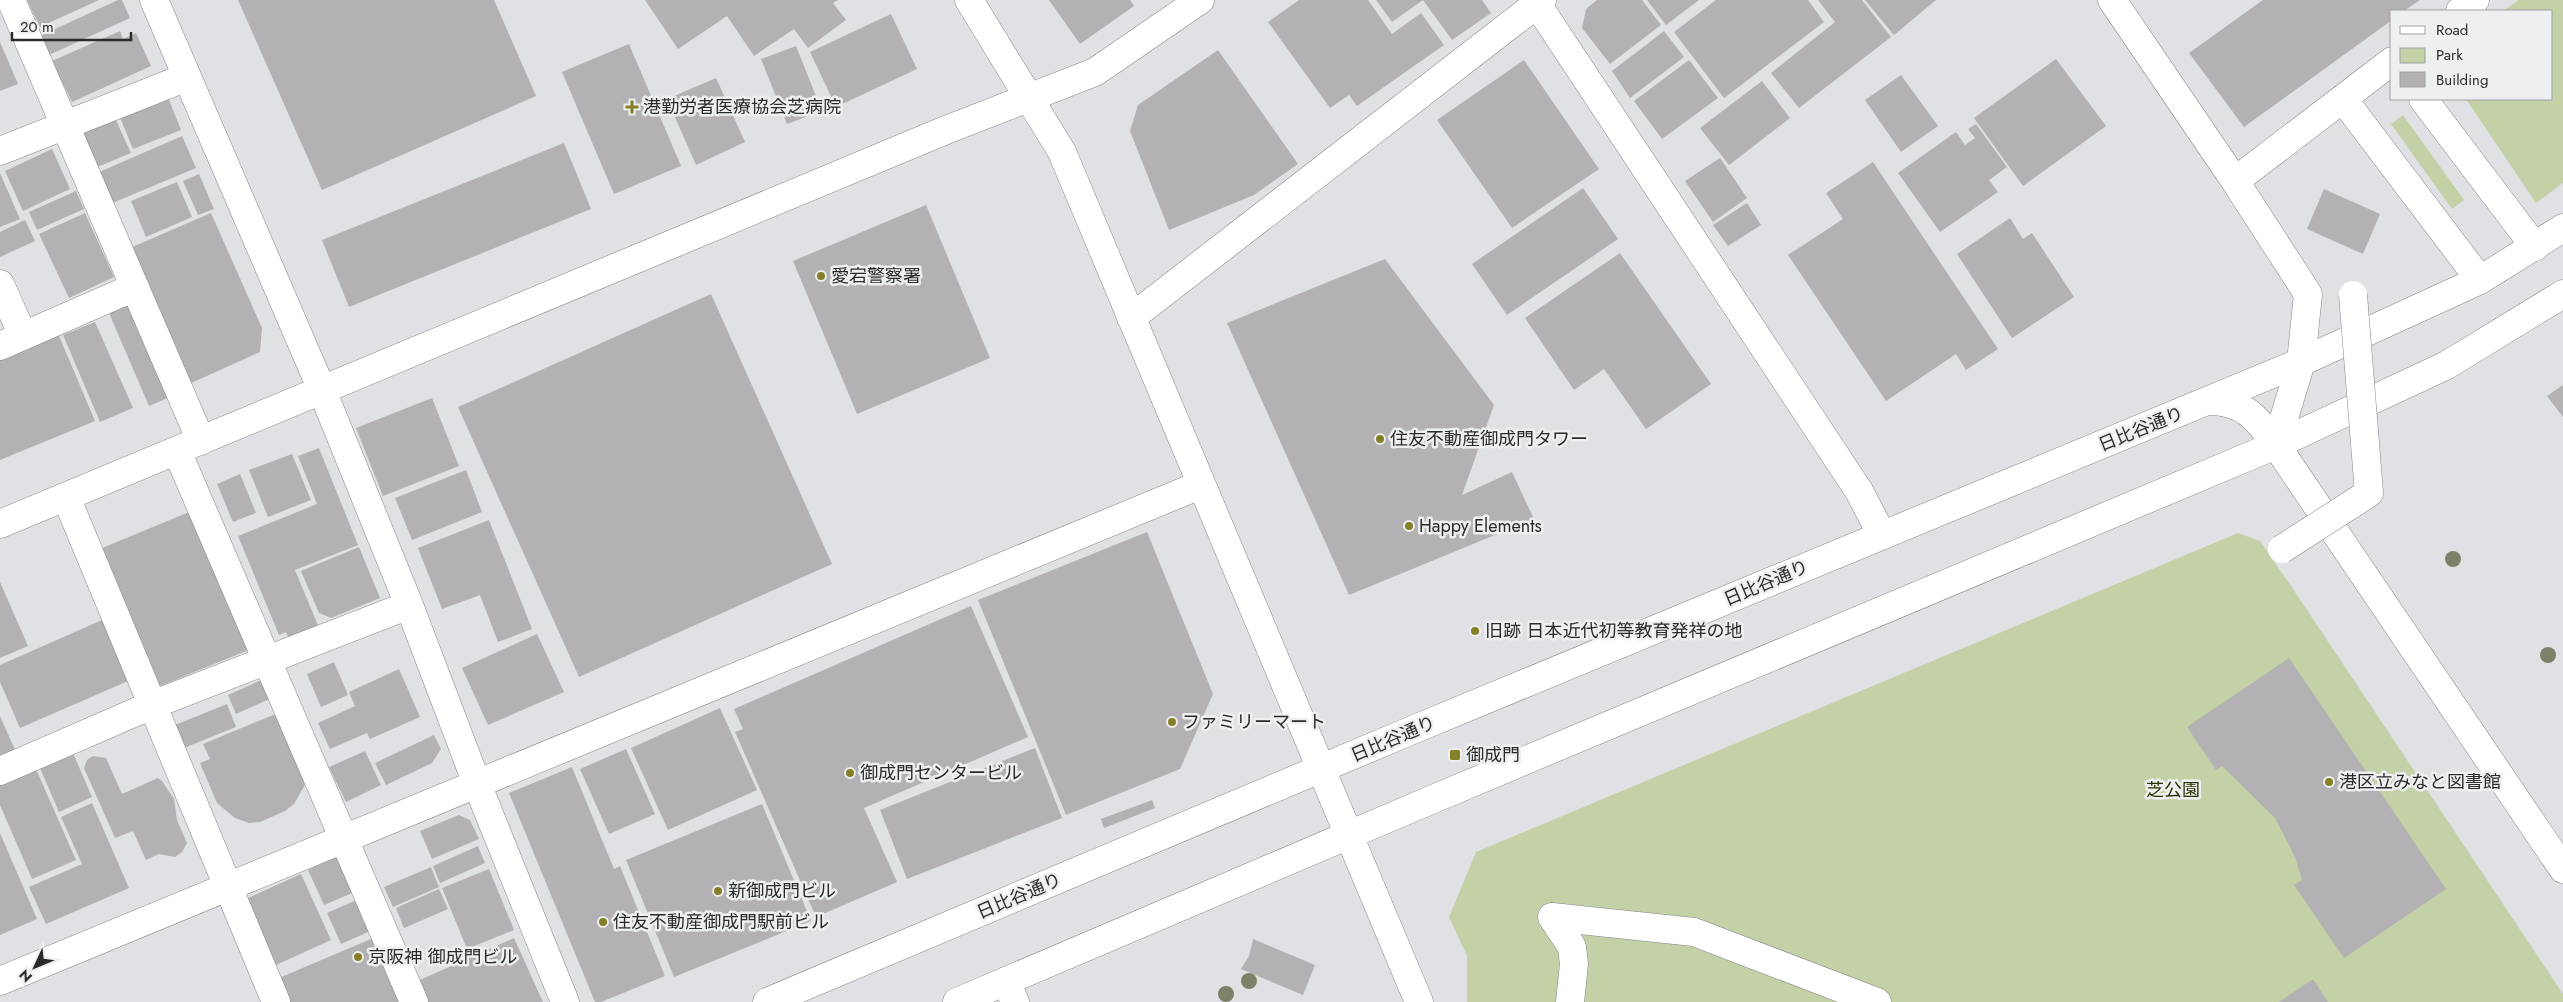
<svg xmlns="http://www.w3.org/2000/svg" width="2563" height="1002" font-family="Jost,'Noto Sans JP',sans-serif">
  <rect width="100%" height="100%" fill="#e0e1e4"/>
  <!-- green -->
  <path fill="#c4d1a7" d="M 2519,0 L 2563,0 L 2563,183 L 2536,203 L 2466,99 L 2552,99 L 2552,11 L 2503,11 Z
    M 2403,115 L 2464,200 L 2452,209 L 2391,124 Z
    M 2238,533 L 2260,541 L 2293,589 L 2563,994 L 2563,1002 L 1467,1002 L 1467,956 L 1449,917 L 1476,852 Z"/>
  <!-- building -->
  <path fill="#b3b1b3" d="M 27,0 L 99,0 L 40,27 Z
    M 118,0 L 122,0 L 130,18 L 49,55 L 40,36 Z
    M 238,0 L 494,0 L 536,96 L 322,190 Z
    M 645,0 L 838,0 L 833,3 L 846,20 L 808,48 L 794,29 L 754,56 L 727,16 L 678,49 Z
    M 1049,0 L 1130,0 L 1134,6 L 1080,44 Z
    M 1299,0 L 1368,0 L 1392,34 L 1421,13 L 1444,45 L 1357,106 L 1349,95 L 1330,108 L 1268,22 Z
    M 1376,0 L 1482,0 L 1491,13 L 1452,40 L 1423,0 L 1392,22 Z
    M 1597,0 L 1642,0 L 1661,25 L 1610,64 L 1582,28 L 1586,9 Z
    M 1647,0 L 1699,0 L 1666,25 Z
    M 1716,0 L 1808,0 L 1824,22 L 1724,98 L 1674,32 Z
    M 1818,0 L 1862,0 L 1891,37 L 1799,108 L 1771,73 L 1835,22 Z
    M 1865,0 L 1936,0 L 1894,35 Z
    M 2263,0 L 2420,0 L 2404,11 L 2392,11 L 2392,20 L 2244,127 L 2189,53 Z
    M 891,14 L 917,69 L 836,107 L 810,52 Z
    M 120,31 L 123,39 L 136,33 L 151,66 L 72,102 L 52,61 Z
    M 1664,31 L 1684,57 L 1630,98 L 1612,71 Z
    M 0,42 L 18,84 L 0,91 Z
    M 629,44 L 681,166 L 614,194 L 562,72 Z
    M 796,46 L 822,111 L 787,124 L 761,59 Z
    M 1218,50 L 1298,164 L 1254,195 L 1169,230 L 1130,131 L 1138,105 Z
    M 2056,59 L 2106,126 L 2023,186 L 1974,118 Z
    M 1524,60 L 1599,169 L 1512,228 L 1437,120 Z
    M 1689,60 L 1718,98 L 1662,139 L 1634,101 Z
    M 1901,75 L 1938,126 L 1901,152 L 1865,100 Z
    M 716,78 L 745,142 L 696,165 L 667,99 Z
    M 1762,81 L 1790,118 L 1729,165 L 1700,128 Z
    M 167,95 L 181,130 L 133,149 L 119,115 Z
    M 115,118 L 131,153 L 95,168 L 80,132 Z
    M 1976,124 L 2007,167 L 1989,180 L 1998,192 L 1940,232 L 1898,173 L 1956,132 L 1965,145 L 1975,138 L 1968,129 Z
    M 182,136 L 196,168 L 110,204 L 97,173 Z
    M 564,143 L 591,209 L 349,307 L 322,240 Z
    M 52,149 L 70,189 L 23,211 L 5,171 Z
    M 1720,158 L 1747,198 L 1713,222 L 1685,181 Z
    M 1873,162 L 1998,349 L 1966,370 L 1956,354 L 1886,401 L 1788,255 L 1843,219 L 1826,193 Z
    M 0,173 L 20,219 L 0,227 Z
    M 199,174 L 214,209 L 198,215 L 183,181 Z
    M 177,182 L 192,217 L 146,237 L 131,201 Z
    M 1583,188 L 1618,239 L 1507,315 L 1472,264 Z
    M 2324,189 L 2380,214 L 2363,254 L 2307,229 Z
    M 76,191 L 84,209 L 37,230 L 29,212 Z
    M 1747,203 L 1761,225 L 1728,246 L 1713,225 Z
    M 926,205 L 990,358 L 857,414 L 793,261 Z
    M 85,213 L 114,277 L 69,298 L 39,234 Z
    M 211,213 L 262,328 L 260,352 L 189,384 L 130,248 Z
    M 2010,218 L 2023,239 L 2032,233 L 2074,297 L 2012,338 L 1957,254 Z
    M 25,220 L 35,241 L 0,257 L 0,232 Z
    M 1620,253 L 1711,384 L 1646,429 L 1604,369 L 1574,390 L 1525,318 Z
    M 1385,259 L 1494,405 L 1462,495 L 1512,472 L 1534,519 L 1349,595 L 1227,323 Z
    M 711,294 L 832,564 L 579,677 L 458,407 Z
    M 131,303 L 172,396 L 149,406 L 109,313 Z
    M 95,322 L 133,408 L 100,422 L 63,335 Z
    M 57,331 L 95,421 L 0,460 L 0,355 Z
    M 2563,385 L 2563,417 L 2547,396 Z
    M 432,398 L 459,466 L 383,496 L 356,428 Z
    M 319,448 L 358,545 L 295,570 L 320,630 L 290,642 L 286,632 L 279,635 L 238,536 L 317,504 L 298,456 Z
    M 292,454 L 311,500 L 268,517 L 249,470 Z
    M 466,470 L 482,512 L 412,540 L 395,498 Z
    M 240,474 L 256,513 L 233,522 L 217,484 Z
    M 199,508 L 256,647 L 160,686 L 102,548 Z
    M 489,520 L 532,629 L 498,642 L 480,595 L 442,609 L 418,548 Z
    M 1147,532 L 1213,694 L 1180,769 L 1066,815 L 978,600 Z
    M 359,547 L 380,598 L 331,618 L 319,613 L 301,571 Z
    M 0,582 L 28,646 L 0,658 Z
    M 971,606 L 1028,737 L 864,808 L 897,882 L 816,917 L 735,732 L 743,729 L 734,709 Z
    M 102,620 L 128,681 L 20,728 L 0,682 L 0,665 Z
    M 537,634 L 564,692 L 488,725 L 462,668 Z
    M 2289,658 L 2446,889 L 2344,958 L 2294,885 L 2302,880 L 2295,857 L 2275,818 L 2222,766 L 2216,770 L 2187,727 Z
    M 334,662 L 348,695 L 321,707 L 307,674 Z
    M 399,669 L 420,717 L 370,739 L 367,733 L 330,749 L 318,723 L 355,706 L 349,692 Z
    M 268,677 L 276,696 L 236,714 L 228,695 Z
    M 227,704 L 236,727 L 184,748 L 175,725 Z
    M 720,708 L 757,790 L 668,830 L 631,748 Z
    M 278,713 L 307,781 L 294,804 L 285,811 L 260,822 L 249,823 L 235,818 L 217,803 L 200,763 L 210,759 L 203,744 Z
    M 0,716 L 15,750 L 0,756 Z
    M 434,735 L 441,749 L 432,763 L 386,785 L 375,763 Z
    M 1035,748 L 1062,818 L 907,879 L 880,810 Z
    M 626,749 L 655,814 L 609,834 L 580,769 Z
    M 365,751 L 381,785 L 346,802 L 329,767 Z
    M 73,753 L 92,797 L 59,812 L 40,768 Z
    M 93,756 L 106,758 L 122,794 L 158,778 L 162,781 L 174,799 L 177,820 L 187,843 L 182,852 L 175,857 L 159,854 L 146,860 L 133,831 L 115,838 L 84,768 L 87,760 Z
    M 572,767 L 614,869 L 620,866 L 665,976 L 601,1002 L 595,1002 L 509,793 Z
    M 36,769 L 76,860 L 32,879 L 0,805 L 0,785 Z
    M 1152,800 L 1155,808 L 1104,828 L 1101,819 Z
    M 92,803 L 129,888 L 46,924 L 29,887 L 82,864 L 61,817 Z
    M 762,804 L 811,921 L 674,977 L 626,860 Z
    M 459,815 L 470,820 L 479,839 L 432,859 L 420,831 Z
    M 0,833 L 37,919 L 0,935 Z
    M 478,846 L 485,863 L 440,883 L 433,866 Z
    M 343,854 L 359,890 L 324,905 L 308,870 Z
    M 431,867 L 439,887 L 393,907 L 384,887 Z
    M 489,869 L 514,930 L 467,949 L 442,888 Z
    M 301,874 L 331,940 L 276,965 L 246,899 Z
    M 439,889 L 448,909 L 404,928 L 396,908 Z
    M 361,898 L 375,929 L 341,944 L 327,913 Z
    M 378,936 L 407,1002 L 290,1002 L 279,978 Z
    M 514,938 L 543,1002 L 419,1002 L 411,984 Z
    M 1253,939 L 1315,965 L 1303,995 L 1241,969 L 1249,956 Z
    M 2313,979 L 2328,1002 L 2279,1002 Z"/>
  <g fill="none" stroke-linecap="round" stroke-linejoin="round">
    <!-- minor casing -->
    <g stroke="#858688" stroke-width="29">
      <path id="minor" d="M 11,0 L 201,441
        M 154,0 L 322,390 L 409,605 L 477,784 L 565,1002
        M 969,0 L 1062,152 L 1419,1002
        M 2112,0 L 2235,181 L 2308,294 L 2301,362
        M 1537,4 L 1859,491 L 1882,535
        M 2460,11 L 2475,0
        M 2343,99 L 2480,280
        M 2423,99 L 2535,247
        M 0,151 L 187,77
        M 2235,181 L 2392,61
        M 0,284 L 23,336
        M 1131,318 L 1542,0
        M 0,346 L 135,287
        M 2276,445 L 2563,869
        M 177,451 L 414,1002
        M 66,497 L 276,1002
        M 0,524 L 946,130 L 1095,72 L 1200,0
        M 0,771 L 152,705 L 409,605
        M 1552,917 L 1694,932 L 1877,1002
        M 1552,917 L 1572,947 L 1574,964 L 1570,1002
        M 0,981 L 1200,485
        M 1006,981 L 1015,1002"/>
    </g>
    <!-- major casing -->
    <g stroke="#858688" stroke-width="29">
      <path id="major" d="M 2209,401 C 2244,401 2257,418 2276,445
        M 2276,445 L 2301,362
        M 767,1002 L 1410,731 L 2301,362 L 2480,280 L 2563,228
        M 957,1002 L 1438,797 L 2276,445 L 2447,365 L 2563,294"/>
    </g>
    <!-- minor -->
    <use href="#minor" stroke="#fff" stroke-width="28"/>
    <!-- major -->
    <use href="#major" stroke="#fff" stroke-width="28"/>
    <!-- minor-bridge casing -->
    <g stroke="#858688" stroke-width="29" stroke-linecap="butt">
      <path id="minor-bridge" d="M 2282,549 L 2369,493 L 2353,295"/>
    </g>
    <!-- minor-bridge -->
    <use href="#minor-bridge" stroke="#fff" stroke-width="28"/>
  </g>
  <!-- trees -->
  <g fill="#7b8267">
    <circle cx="2453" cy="559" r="8"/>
    <circle cx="2548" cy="655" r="8"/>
    <circle cx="1249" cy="981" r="8"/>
    <circle cx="1226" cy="994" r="8"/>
  </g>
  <!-- markers -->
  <g fill="#858027" stroke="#edeff1" stroke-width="2">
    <path d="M629.5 99.5h5v5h5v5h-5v5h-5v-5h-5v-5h5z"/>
    <circle cx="821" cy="276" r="5"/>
    <circle cx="1380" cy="439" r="5"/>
    <circle cx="1409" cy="526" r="5"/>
    <circle cx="1475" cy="631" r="5"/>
    <circle cx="1172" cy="722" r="5"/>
    <rect x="1449" y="749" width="12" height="12" rx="2.5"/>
    <circle cx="850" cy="773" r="5"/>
    <circle cx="2329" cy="782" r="5"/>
    <circle cx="718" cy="891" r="5"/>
    <circle cx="603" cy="922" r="5"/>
    <circle cx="358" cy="957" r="5"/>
  </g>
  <g text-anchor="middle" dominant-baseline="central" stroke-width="5" stroke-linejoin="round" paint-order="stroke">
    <!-- poi labels -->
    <g font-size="18" fill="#2b2b2c" stroke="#edeff1" text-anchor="start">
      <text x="643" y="107">港勤労者医療協会芝病院</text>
      <text x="831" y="276">愛宕警察署</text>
      <text x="1390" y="439">住友不動産御成門タワー</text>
      <text x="1419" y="526">Happy Elements</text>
      <text x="1485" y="631">旧跡 日本近代初等教育発祥の地</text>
      <text x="1182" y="722">ファミリーマート</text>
      <text x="1466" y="755">御成門</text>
      <text x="860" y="773">御成門センタービル</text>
      <text x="2339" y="782">港区立みなと図書館</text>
      <text x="728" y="891">新御成門ビル</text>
      <text x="613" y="922">住友不動産御成門駅前ビル</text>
      <text x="368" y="957">京阪神 御成門ビル</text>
    </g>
    <!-- street labels -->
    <g font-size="18" fill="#2b2b2c" stroke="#edeff1">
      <text transform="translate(2141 429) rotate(-22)">日比谷通り</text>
      <text transform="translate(1766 583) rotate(-23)">日比谷通り</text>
      <text transform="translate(1393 739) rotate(-23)">日比谷通り</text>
      <text transform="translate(1019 896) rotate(-23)">日比谷通り</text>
    </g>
    <!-- park labels -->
    <g font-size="18" fill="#293500" stroke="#edeff1">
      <text x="2173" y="790">芝公園</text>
    </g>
  </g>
  <!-- legend -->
  <rect x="2390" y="10" width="162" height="90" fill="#edeff1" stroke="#9fa1a2"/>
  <rect x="2400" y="26" width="25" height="8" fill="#ffffff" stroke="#9fa1a2"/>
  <text x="2436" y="35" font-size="15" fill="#2b2b2c">Road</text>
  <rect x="2400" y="48" width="25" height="15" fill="#c4d1a7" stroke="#9fa1a2"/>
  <text x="2436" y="60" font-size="15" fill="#2b2b2c">Park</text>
  <rect x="2400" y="72" width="25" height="15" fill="#b3b1b3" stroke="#9fa1a2"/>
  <text x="2436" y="85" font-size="15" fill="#2b2b2c">Building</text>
  <!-- north arrow -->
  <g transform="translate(35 967) rotate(226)" stroke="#edeff1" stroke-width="4" paint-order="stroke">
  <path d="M0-4L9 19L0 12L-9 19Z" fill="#2b2b2c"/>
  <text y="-8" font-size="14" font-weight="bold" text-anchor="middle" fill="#2b2b2c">N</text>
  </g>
  <!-- scale -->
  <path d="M12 32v8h119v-8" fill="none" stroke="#2b2b2c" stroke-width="2.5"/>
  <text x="20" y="32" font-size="15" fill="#2b2b2c" stroke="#edeff1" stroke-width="4" paint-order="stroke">20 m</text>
</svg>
